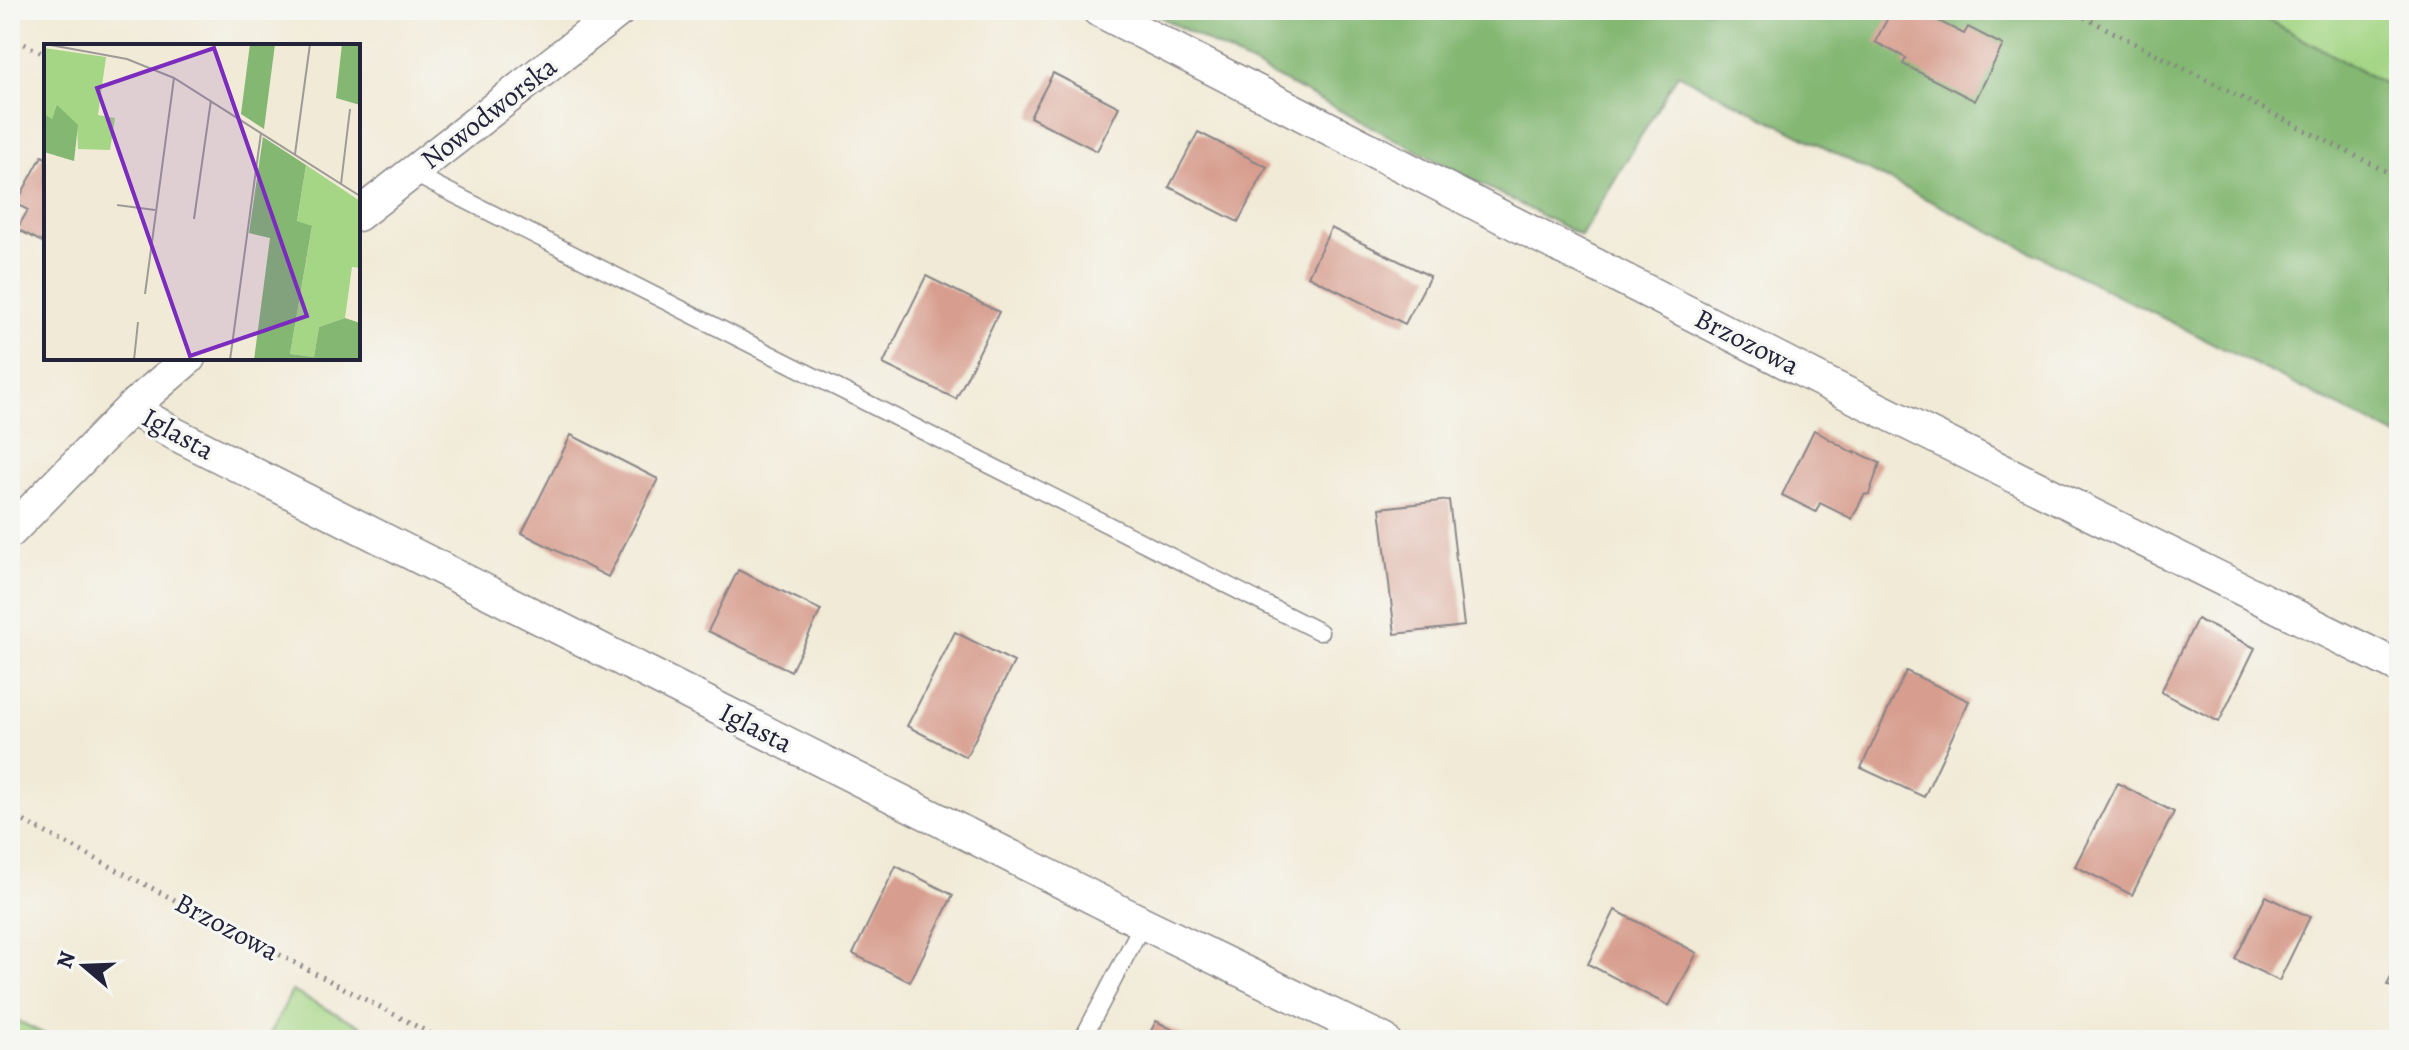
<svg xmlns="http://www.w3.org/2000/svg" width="2409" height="1050" font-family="Alegreya,serif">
  <rect width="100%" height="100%" fill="#f6f6f2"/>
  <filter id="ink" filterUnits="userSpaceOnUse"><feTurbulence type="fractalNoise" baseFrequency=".0125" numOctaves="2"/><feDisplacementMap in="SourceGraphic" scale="16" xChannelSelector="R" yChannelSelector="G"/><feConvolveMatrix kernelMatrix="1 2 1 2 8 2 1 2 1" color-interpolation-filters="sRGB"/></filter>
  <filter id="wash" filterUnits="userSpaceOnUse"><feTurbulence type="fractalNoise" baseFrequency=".006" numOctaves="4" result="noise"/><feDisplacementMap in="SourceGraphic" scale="32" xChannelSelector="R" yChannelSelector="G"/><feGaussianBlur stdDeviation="1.8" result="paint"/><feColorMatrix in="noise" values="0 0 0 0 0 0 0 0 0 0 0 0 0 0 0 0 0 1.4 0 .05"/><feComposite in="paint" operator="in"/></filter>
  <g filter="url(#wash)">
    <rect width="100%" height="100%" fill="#f1ead6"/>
    <!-- green -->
    <path fill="#a4d685" stroke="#637c60" stroke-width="2" d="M 2250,10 L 2399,10 L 2399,92 Z
      M 292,991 L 388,1040 L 267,1040 Z
      M 10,1017 L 56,1040 L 10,1040 Z"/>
    <!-- forest -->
    <path fill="#83b772" stroke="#526c56" stroke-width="2" d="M 1147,10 L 2250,10 L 2399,92 L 2399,437 L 1678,74 L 1581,236 Z"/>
    <g id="blocks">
      <!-- building -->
      <path fill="#d79d8e" d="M 1892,10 L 1917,10 L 1964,34 L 1968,27 L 2003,45 L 1975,101 L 1903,64 L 1906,58 L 1875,42 Z
        M 1053,73 L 1119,107 L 1097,151 L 1030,117 Z
        M 1198,132 L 1267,167 L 1238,222 L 1169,187 Z
        M 42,156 L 46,158 L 46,244 L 17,229 L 28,210 L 16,204 Z
        M 1331,228 L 1430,276 L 1405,324 L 1308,276 Z
        M 926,276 L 999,312 L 956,399 L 883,364 Z
        M 1814,430 L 1855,454 L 1855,451 L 1880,463 L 1869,494 L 1864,495 L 1852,519 L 1820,503 L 1816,512 L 1782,495 Z
        M 571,435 L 658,479 L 608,577 L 522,533 Z
        M 1449,500 L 1464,626 L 1395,634 L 1380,508 Z
        M 738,570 L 821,610 L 791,671 L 708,631 Z
        M 2197,619 L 2255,648 L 2219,722 L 2161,692 Z
        M 955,632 L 1014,662 L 966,757 L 907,726 Z
        M 1906,671 L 1969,701 L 1924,797 L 1861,768 Z
        M 2117,783 L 2174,812 L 2132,895 L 2075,866 Z
        M 896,866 L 953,895 L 910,982 L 853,954 Z
        M 2266,896 L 2310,917 L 2279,981 L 2235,959 Z
        M 1615,910 L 1697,953 L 1669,1006 L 1588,964 Z
        M 2399,962 L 2399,991 L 2387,985 Z
        M 1156,1021 L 1192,1040 L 1146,1040 Z"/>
    </g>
  </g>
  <g filter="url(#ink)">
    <use href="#blocks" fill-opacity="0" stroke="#8a8688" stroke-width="2"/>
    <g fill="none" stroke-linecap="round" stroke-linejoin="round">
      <!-- lane casing -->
      <g stroke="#8a8688" stroke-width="19">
        <path id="lane" d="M 412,173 L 1320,632
          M 1082,1040 L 1143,923"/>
      </g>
      <!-- street casing -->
      <g stroke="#8a8688" stroke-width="35">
        <path id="street" d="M 1098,10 L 1822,381 L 2399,667
          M 358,215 L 620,10
          M 131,408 L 175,434 L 1143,923 L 1384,1040
          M 10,532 L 131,408 L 189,358"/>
      </g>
      <!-- path -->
      <path stroke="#8a8688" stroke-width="5" stroke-dasharray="2 6" stroke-linecap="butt" d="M 2070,10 L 2399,178
        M 10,37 L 46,55
        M 10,814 L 443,1040"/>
      <!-- lane -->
      <use href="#lane" stroke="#fff" stroke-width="16"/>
      <!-- street -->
      <use href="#street" stroke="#fff" stroke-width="32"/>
    </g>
  </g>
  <g text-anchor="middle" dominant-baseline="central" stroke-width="6" stroke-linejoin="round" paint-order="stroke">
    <!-- street labels -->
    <g font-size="28" fill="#22223b" stroke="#f6f6f2">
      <text transform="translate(489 113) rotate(-38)">Nowodworska</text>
      <text transform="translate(1747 342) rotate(27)">Brzozowa</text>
      <text transform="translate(178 434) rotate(29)">Iglasta</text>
      <text transform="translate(756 728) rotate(27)">Iglasta</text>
      <text transform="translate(227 927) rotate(28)">Brzozowa</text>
    </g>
  </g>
  <!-- overview -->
  <g transform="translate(44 44)">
    <rect width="316" height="316" fill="#f1ead6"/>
    <path d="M 0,4 L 62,13 L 54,71 L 71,74 L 66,106 L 34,105 L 33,81 L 13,62 L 8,76 L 0,71 ZM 262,121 L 316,157 L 316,224 L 308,223 L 301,274 L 275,283 L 270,313 L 246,310 L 268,183 L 253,178 Z" fill="#a4d685"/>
    <path d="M 206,0 L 231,0 L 220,85 L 197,70 ZM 298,0 L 316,0 L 316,61 L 292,54 ZM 13,61 L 34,81 L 30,117 L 0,108 L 0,70 L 8,75 ZM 219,93 L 262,121 L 253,177 L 268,182 L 246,310 L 270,313 L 275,283 L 301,274 L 316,279 L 316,316 L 210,316 L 226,194 L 205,189 Z" fill="#83b772"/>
    <path fill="none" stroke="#9e9a98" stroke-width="2" d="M 1,0 L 83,15 L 130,34 L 316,152M 251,110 L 266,0M 297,140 L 306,65M 73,161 L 111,166M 150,175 L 167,56M 101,250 L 130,34M 90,316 L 94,278M 186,316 L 217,89"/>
    <path fill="#7b2cbf" fill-opacity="0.15" stroke="#7b2cbf" stroke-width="4" d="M 170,4 L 263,272 L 146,312 L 53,44 Z"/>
    <rect width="316" height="316" fill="none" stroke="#22223b" stroke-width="4"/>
  </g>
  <!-- margin -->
  <rect width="2409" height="1050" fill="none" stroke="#f6f6f2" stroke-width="40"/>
  <!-- north arrow -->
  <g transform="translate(84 966) rotate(289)" stroke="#f6f6f2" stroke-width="6" paint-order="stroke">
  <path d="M0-6L14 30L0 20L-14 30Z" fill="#22223b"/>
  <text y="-12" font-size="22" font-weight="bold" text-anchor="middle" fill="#22223b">N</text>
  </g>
</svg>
